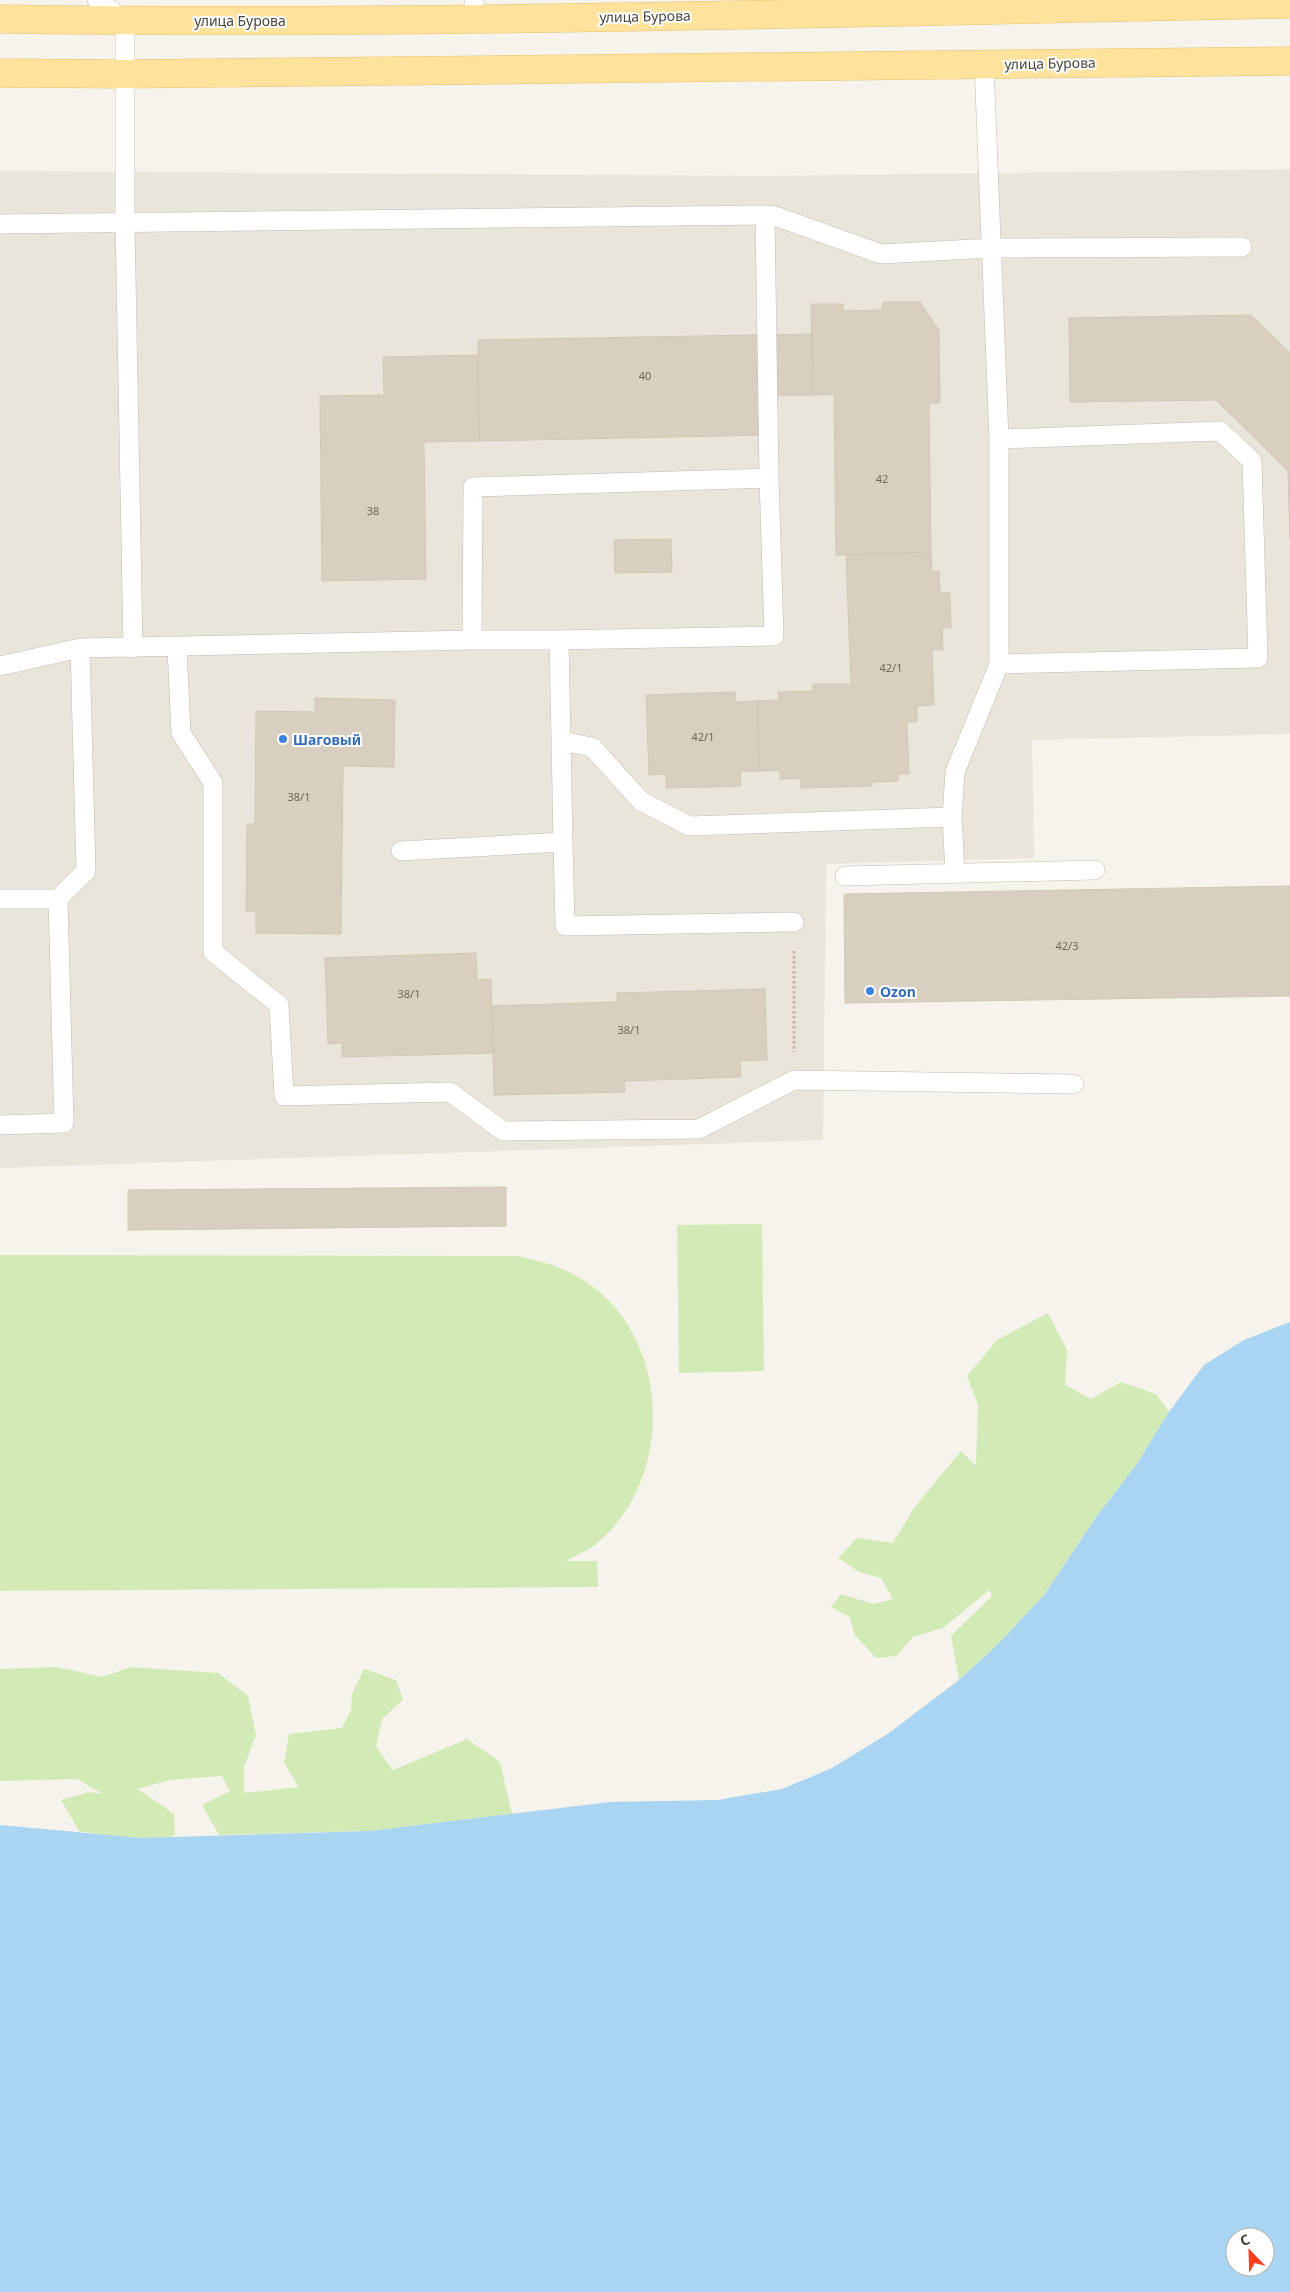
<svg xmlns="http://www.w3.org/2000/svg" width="1290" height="2292" font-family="'Noto Sans',sans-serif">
  <rect width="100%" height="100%" fill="#f6f3ec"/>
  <!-- residential -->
  <path fill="#eae5da" d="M 1290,169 L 1290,734 L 1032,740 L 1034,858 L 826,864 L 823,1140 L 0,1168 L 0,171 L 765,176 Z"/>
  <!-- green -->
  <path fill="#d2eab5" d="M 762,1224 L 764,1371 L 679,1373 L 677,1225 Z
    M 0,1255 L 516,1256 C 546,1262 573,1270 596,1289 C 673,1351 671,1483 596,1544 C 587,1551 575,1556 566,1561 L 597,1561 L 598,1587 L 0,1591 Z
    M 1048,1313 L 1067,1350 L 1065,1385 L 1091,1399 L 1121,1382 L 1156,1394 L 1169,1412 L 1136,1465 L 1097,1516 L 1044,1595 L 998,1644 L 959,1680 L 951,1636 L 992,1596 L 989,1590 L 943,1628 L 913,1637 L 896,1656 L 876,1658 L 854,1634 L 850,1617 L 831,1607 L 841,1594 L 873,1604 L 893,1599 L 881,1578 L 859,1572 L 838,1558 L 857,1538 L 893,1543 L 914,1508 L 961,1451 L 976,1466 L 978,1405 L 967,1376 L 997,1340 Z
    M 57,1667 L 102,1677 L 131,1667 L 218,1673 L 248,1696 L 256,1735 L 244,1767 L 244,1793 L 299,1787 L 284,1763 L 289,1734 L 342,1728 L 351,1710 L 352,1694 L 364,1669 L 396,1680 L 403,1700 L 382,1719 L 376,1747 L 393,1770 L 467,1739 L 500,1762 L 512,1814 L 369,1831 L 219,1835 L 202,1805 L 230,1791 L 222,1776 L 169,1780 L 138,1789 L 174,1814 L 175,1835 C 158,1845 100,1834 79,1831 L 61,1800 L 88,1792 L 103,1794 L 77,1779 L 0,1781 L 0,1669 Z"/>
  <!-- water -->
  <path fill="#a9d4f2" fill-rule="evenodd" d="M 1290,1322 L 1290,2292 L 0,2292 L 0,1825 L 140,1838 L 369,1831 L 610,1802 L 718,1800 L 782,1789 L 832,1768 L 889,1733 L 959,1680 L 998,1644 L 1044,1595 L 1097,1516 L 1136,1465 L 1169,1412 L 1204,1365 L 1244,1340 ZM 1235,2237 L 1265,2237 L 1265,2267 L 1235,2267 Z"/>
  <!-- building -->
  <path fill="#d8cfc1" stroke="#d3c7b4" d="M 883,302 L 920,302 L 939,330 L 940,403 L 929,403 L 931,552 L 836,555 L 834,394 L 813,395 L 811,304 L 843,304 L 843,311 L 882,310 Z
    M 1251,315 L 1290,353 L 1290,540 L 1288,471 L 1216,400 L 1070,402 L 1069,318 Z
    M 812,334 L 813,395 L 769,395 L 770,435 L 479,441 L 478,340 Z
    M 478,355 L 479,441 L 424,442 L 426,579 L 322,581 L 320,396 L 384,395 L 383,357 Z
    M 671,539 L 672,572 L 615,573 L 614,540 Z
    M 931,552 L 932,572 L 939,571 L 940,593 L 950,593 L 951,628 L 942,628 L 943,650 L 932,650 L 934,705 L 917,706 L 917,722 L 907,722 L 909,774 L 898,774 L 898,781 L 873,782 L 872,786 L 801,788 L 801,778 L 780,779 L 780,770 L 759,771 L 758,701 L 779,700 L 778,692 L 813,691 L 813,684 L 851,684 L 846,555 Z
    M 735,692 L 736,702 L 758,701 L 759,771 L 740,771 L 741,786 L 666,788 L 666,774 L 649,775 L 646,695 Z
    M 315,698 L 395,700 L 394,767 L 343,766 L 341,934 L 256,933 L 256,911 L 246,911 L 247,824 L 255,824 L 256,711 L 315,712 Z
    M 1290,886 L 1290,996 L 845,1003 L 844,894 Z
    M 476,953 L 477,980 L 491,979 L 493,1053 L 342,1057 L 342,1043 L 328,1044 L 325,958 Z
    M 765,989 L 767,1060 L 740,1061 L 741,1077 L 624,1081 L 625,1092 L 494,1095 L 492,1006 L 617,1002 L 617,993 Z
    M 506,1187 L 506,1226 L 128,1230 L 128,1190 Z"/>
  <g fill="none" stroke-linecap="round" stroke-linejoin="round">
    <!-- service casing -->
    <g stroke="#c2bbae" stroke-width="20">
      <path id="service" d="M 97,0 L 125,21 L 125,223 L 133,648
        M 474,0 L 474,18
        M 765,215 L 769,478
        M 0,224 L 765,215 L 775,216 L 881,254 L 992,248 L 1242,247
        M 552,640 L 774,636 L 769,478 L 473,487 L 472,640 L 559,640 L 563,842
        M 177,647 L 181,733 L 213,783 L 213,952 L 279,1005 L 284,1096 L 450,1092 L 503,1131 L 699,1129 L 794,1080 L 1074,1084
        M 999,664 L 1258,658 L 1252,461 L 1220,431 L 999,439
        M 0,666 L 80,648 L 472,640
        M 561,741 L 592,747 L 641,801 L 689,826 L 952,817 L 955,772 L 999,664 L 999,439 L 984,64
        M 952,817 L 955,873
        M 401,851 L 563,842 L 565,926 L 794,922
        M 845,876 L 1095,870
        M 0,899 L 58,899 L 64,1123 L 0,1125
        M 58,899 L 86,871 L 80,648"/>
    </g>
    <!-- primary casing -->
    <g stroke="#e6c16a" stroke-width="29">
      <path id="primary" d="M 0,19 C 430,25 860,12 1290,4
        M 0,73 L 125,74 L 1290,61"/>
    </g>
    <!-- path -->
    <path stroke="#c4b79f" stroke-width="3" stroke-dasharray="2.5 2.5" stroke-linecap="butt" d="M 794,951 L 794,1052"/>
    <!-- service -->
    <use href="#service" stroke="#fff" stroke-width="19"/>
    <!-- primary -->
    <use href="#primary" stroke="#ffe39c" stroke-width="28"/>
  </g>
  <!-- markers -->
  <g fill="#3f7fe0" stroke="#fff" stroke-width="2">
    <circle cx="283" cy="739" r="5"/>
    <circle cx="870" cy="991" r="5"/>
  </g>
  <g text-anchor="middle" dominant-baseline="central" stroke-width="4" stroke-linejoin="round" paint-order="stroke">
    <!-- number labels -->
    <g font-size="11" fill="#6e675b">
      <text x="645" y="375">40</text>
      <text x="882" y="478">42</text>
      <text x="373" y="510">38</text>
      <text x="891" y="667">42/1</text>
      <text x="703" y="736">42/1</text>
      <text x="299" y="796">38/1</text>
      <text x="1067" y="945">42/3</text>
      <text x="409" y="993">38/1</text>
      <text x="629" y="1029">38/1</text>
    </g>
    <!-- street labels -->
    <g font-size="14" fill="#4b4439" stroke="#fff">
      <text transform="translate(645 16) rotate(-1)">улица Бурова</text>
      <text x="240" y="20">улица Бурова</text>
      <text transform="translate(1050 63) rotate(-1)">улица Бурова</text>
    </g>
    <!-- shop labels -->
    <g font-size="14" font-weight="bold" fill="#366cbe" stroke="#fff" text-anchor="start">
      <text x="293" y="739">Шаговый</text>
      <text x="880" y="991">Ozon</text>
    </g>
  </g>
  <!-- north arrow -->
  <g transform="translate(1250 2252) rotate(337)"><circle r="24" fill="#ffffff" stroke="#b7b4b0"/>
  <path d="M0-4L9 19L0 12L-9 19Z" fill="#fc3f1d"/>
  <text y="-8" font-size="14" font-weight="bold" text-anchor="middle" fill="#4b4439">С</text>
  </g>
</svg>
